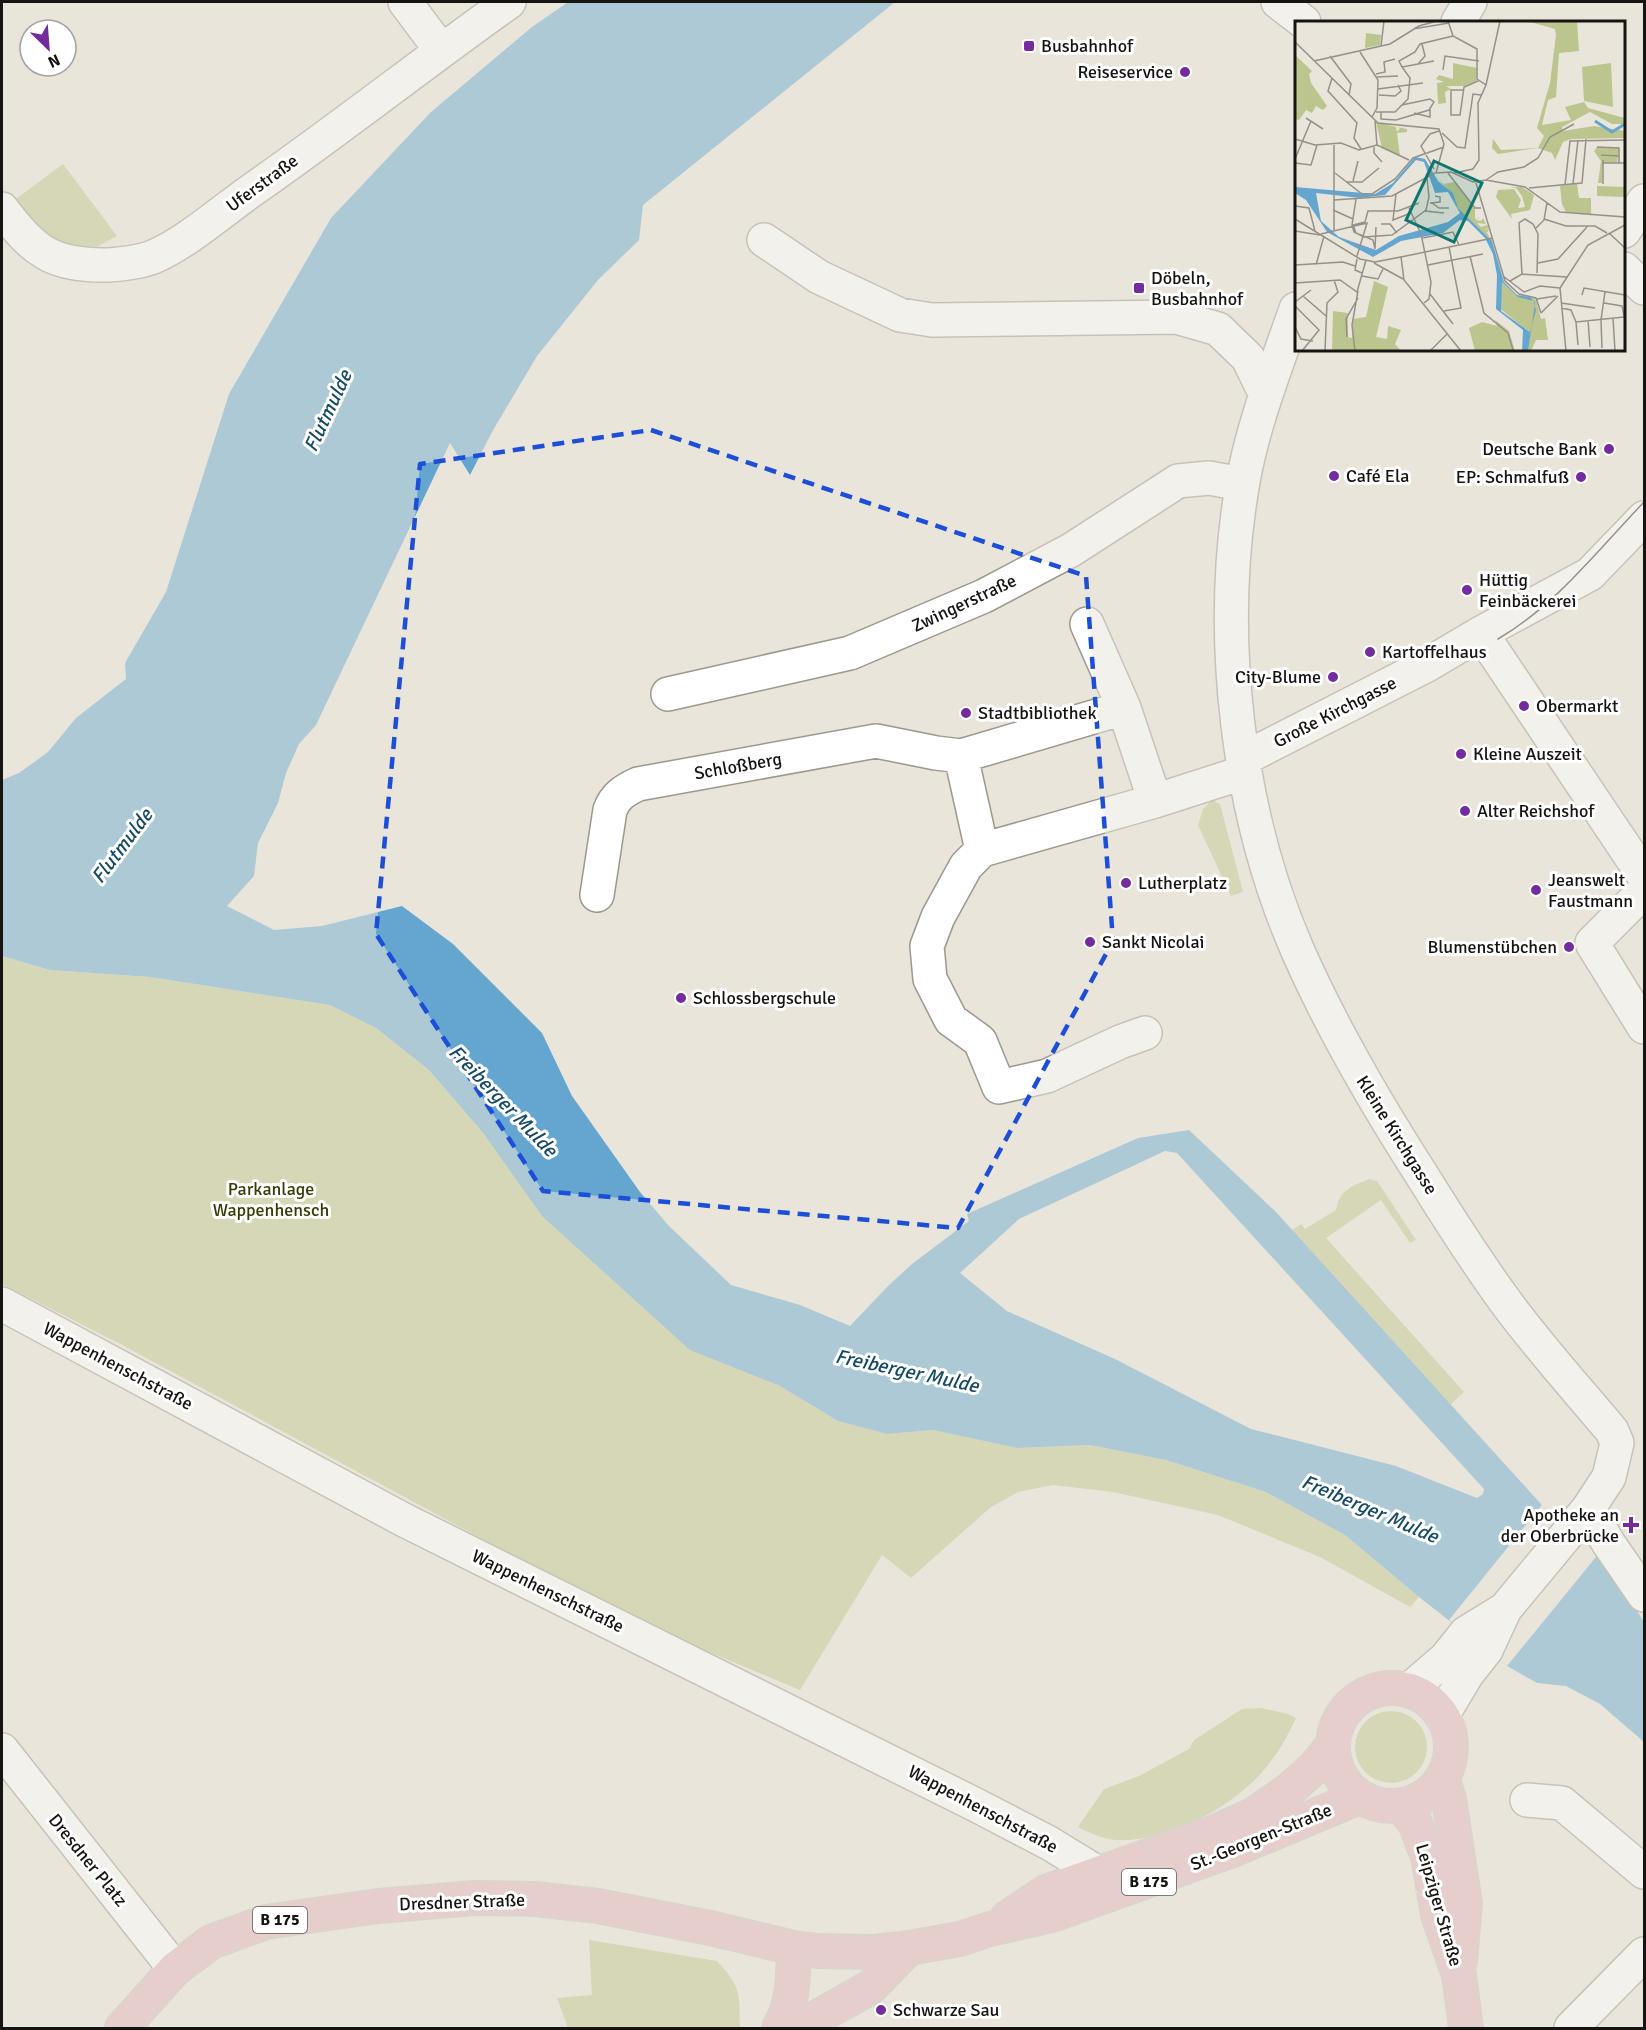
<svg xmlns="http://www.w3.org/2000/svg" width="1646" height="2030" font-family="Signika,sans-serif">
  <rect width="100%" height="100%" fill="#eae5db"/>
  <!-- green -->
  <path fill="#bcc58d" d="M 63,164 L 117,236 L 98,246 L 73,248 L 48,240 L 16,199 Z
    M 1212,800 L 1220,804 L 1243,892 L 1231,896 L 1198,825 L 1203,809 Z
    M 2,956 L 50,970 L 150,977 L 330,1005 L 376,1028 L 429,1070 L 484,1134 L 778,1385 L 838,1421 L 887,1434 L 933,1430 L 1017,1448 L 1090,1445 L 1166,1460 L 1266,1492 L 1345,1535 L 1419,1597 L 1410,1607 L 1320,1557 L 1218,1515 L 1113,1492 L 1053,1485 L 1018,1492 L 991,1507 L 911,1578 L 882,1555 L 800,1690 L 631,1619 L 124,1346 L 2,1284 Z
    M 1369,1179 L 1377,1181 L 1416,1240 L 1410,1243 L 1381,1200 L 1326,1238 L 1464,1392 L 1450,1405 L 1292,1230 L 1301,1224 L 1305,1229 L 1336,1210 C 1340,1189 1351,1187 1369,1179 Z
    M 1261,1708 L 1288,1714 L 1296,1718 C 1287,1737 1278,1754 1264,1770 C 1232,1807 1172,1840 1122,1840 C 1107,1841 1092,1834 1078,1827 L 1104,1789 L 1139,1776 L 1189,1749 L 1194,1740 L 1242,1709 Z
    M1355 1747a36 36 0 1 1 72 0a36 36 0 1 1-72 0Z
    M 589,1940 L 717,1961 C 742,1988 739,1993 740,2028 L 568,2028 L 557,1998 L 592,1995 Z"/>
  <!-- water -->
  <path fill="#64a6d0" fill-rule="evenodd" d="M 568,2 L 895,2 L 643,205 L 639,240 L 598,280 L 537,356 L 492,432 L 470,475 L 450,443 L 316,725 L 299,744 L 286,773 L 278,803 L 258,843 L 254,876 L 227,906 L 274,930 L 322,926 L 402,906 L 453,944 L 542,1033 L 572,1096 L 640,1192 L 669,1226 L 731,1285 L 800,1305 L 850,1326 L 888,1286 L 912,1264 L 969,1221 L 967,1214 L 1138,1138 L 1189,1130 L 1276,1212 L 1542,1505 L 1600,1552 L 1644,1622 L 1644,1742 L 1600,1704 L 1566,1686 L 1537,1683 L 1507,1666 L 1419,1597 L 1345,1535 L 1266,1492 L 1166,1460 L 1090,1445 L 1017,1448 L 933,1430 L 887,1434 L 838,1421 L 778,1385 L 690,1350 L 542,1216 L 484,1134 L 429,1070 L 376,1028 L 330,1005 L 150,977 L 50,970 L 2,956 L 2,780 L 19,773 L 48,752 L 76,718 L 126,679 L 125,663 L 166,592 L 229,394 L 331,218 L 431,112 L 532,27 ZM 1165,1151 L 1177,1153 L 1484,1489 L 1483,1494 L 1477,1498 L 1396,1466 L 1251,1429 L 1115,1359 L 1007,1311 L 960,1273 L 1019,1219 Z"/>
  <!-- pier -->
  <path fill="#eae5db" d="M 1542,1505 L 1600,1552 L 1507,1666 L 1449,1620 Z"/>
  <g fill="none" stroke-linecap="round" stroke-linejoin="round">
    <!-- minor casing -->
    <g stroke="#9d988f" stroke-width="36">
      <path id="minor" d="M 405,2 L 441,50
        M 1278,2 L 1304,22
        M 1458,22 L 1470,2
        M 2,209 C 34,252 53,266 108,265 C 122,264 140,262 153,257 C 188,242 223,210 255,188 C 341,128 423,63 509,2
        M 1624,231 L 1644,201
        M 764,240 L 819,277 L 900,315 L 932,320 L 1176,317 L 1218,329 L 1248,358 L 1265,393
        M 1624,269 L 1644,288
        M 1296,309 C 1276,367 1252,426 1242,487 C 1217,636 1237,811 1297,949 C 1332,1029 1376,1104 1423,1177 C 1449,1219 1476,1261 1505,1301 C 1538,1346 1576,1388 1612,1431 L 1617,1443 L 1609,1477 L 1588,1509 L 1505,1609 L 1486,1650 L 1467,1674 L 1442,1716
        M 1087,624 L 1124,708
        M 1481,633 L 1644,876
        M 668,694 L 850,653 L 984,596 L 1071,550 L 1178,481 L 1209,478 L 1242,484
        M 961,756 L 982,850
        M 1243,759 L 1427,665 L 1481,633 L 1590,574 L 1644,518
        M 1644,891 L 1592,943 L 1644,1027
        M 597,895 L 610,810 C 615,796 625,790 638,784 L 876,741 L 936,753 L 961,756 L 1124,708 L 1155,801
        M 1145,1033 L 1120,1042 L 1047,1076 L 999,1087 L 980,1041 L 951,1020 L 930,979 L 927,946 L 938,917 L 966,866 L 982,850 L 1155,801 L 1245,772
        M 2,1304 L 404,1520 L 976,1805 L 1049,1843 L 1098,1873
        M 1588,1509 L 1609,1544 L 1644,1595
        M 1409,1690 L 1446,1658 L 1466,1633 L 1505,1609
        M 2,1750 L 175,1969
        M 1527,1800 L 1562,1803 L 1644,1872
        M 1571,2028 L 1644,1954"/>
    </g>
    <!-- major casing -->
    <g stroke="#c2c2c1" stroke-width="36">
      <path id="major" d="M1333 1747a59 59 0 1 1 118 0a59 59 0 1 1-118 0Z
        M 1442,1778 L 1449,1799 L 1465,1904 L 1460,1961
        M 1401,1805 L 1415,1823 L 1428,1857 L 1438,1915 L 1459,1975 L 1466,2028
        M 1007,1918 L 1046,1892 L 1213,1833 L 1253,1815 L 1289,1790 L 1314,1768 L 1332,1746
        M 122,2028 L 175,1969 L 211,1942 L 266,1922 L 378,1906 L 475,1898 L 535,1899 L 598,1906 L 710,1928 L 794,1948 L 818,1951 L 874,1952 L 909,1948 L 960,1939 L 990,1929 L 1052,1915 L 1235,1849 L 1360,1797
        M 779,2028 C 794,2003 793,1977 794,1948
        M 798,2028 L 871,1987 L 909,1948"/>
    </g>
    <!-- minor -->
    <use href="#minor" stroke="#fff" stroke-width="33"/>
    <!-- major -->
    <use href="#major" stroke="#e0b2b8" stroke-width="33"/>
    <!-- tram -->
    <path stroke="#302e2a" stroke-width="1.5" d="M 1498,639 C 1556,605 1598,550 1644,502"/>
  </g>
  <!-- marked area -->
  <path d="M0 0H1646V2030H0ZM 651,430 L 1086,576 L 1113,941 L 958,1228 L 543,1191 L 376,934 L 420,464 Z" fill="#eae5db" fill-opacity=".55" fill-rule="evenodd"/>
  <path fill="none" stroke="#1d4ed8" stroke-width="4.5" stroke-dasharray="12 8" stroke-linejoin="round" d="M 651,430 L 1086,576 L 1113,941 L 958,1228 L 543,1191 L 376,934 L 420,464 Z"/>
  <!-- markers -->
  <g fill="#732b9e" stroke="#fff" stroke-width="2">
    <rect x="1023" y="40" width="12" height="12" rx="3"/>
    <circle cx="1185" cy="72" r="6"/>
    <rect x="1133" y="282" width="12" height="12" rx="3"/>
    <circle cx="1609" cy="449" r="6"/>
    <circle cx="1334" cy="476" r="6"/>
    <circle cx="1581" cy="477" r="6"/>
    <circle cx="1467" cy="590" r="6"/>
    <circle cx="1370" cy="652" r="6"/>
    <circle cx="1333" cy="677" r="6"/>
    <circle cx="1524" cy="706" r="6"/>
    <circle cx="966" cy="713" r="6"/>
    <circle cx="1461" cy="754" r="6"/>
    <circle cx="1465" cy="811" r="6"/>
    <circle cx="1126" cy="883" r="6"/>
    <circle cx="1536" cy="890" r="6"/>
    <circle cx="1090" cy="942" r="6"/>
    <circle cx="1569" cy="947" r="6"/>
    <circle cx="681" cy="998" r="6"/>
    <path d="M1628 1516h6v6h6v6h-6v6h-6v-6h-6v-6h6z"/>
    <circle cx="881" cy="2010" r="6"/>
  </g>
  <g text-anchor="middle" dominant-baseline="central" stroke-width="6" stroke-linejoin="round" paint-order="stroke">
    <!-- shield labels -->
    <g fill="#fff" stroke="#5c5a58" stroke-width="1.5">
      <rect x="1122" y="1869" width="54" height="26" rx="4.5"/>
      <rect x="253" y="1907" width="54" height="26" rx="4.5"/>
    </g>
    <g font-size="16" font-weight="bold" fill="#161411">
      <text x="1149" y="1882">B 175</text>
      <text x="280" y="1920">B 175</text>
    </g>
    <!-- poi labels -->
    <g font-size="18" fill="#161411" stroke="#fff" text-anchor="start">
      <text x="1041" y="46">Busbahnhof</text>
      <text x="1173" y="72" text-anchor="end">Reiseservice</text>
      <text x="1151" y="278">Döbeln,<tspan x="1151" dy="21">Busbahnhof</tspan></text>
      <text x="1597" y="449" text-anchor="end">Deutsche Bank</text>
      <text x="1346" y="476">Café Ela</text>
      <text x="1569" y="477" text-anchor="end">EP: Schmalfuß</text>
      <text x="1479" y="580">Hüttig<tspan x="1479" dy="21">Feinbäckerei</tspan></text>
      <text x="1382" y="652">Kartoffelhaus</text>
      <text x="1321" y="677" text-anchor="end">City-Blume</text>
      <text x="1536" y="706">Obermarkt</text>
      <text x="978" y="713">Stadtbibliothek</text>
      <text x="1473" y="754">Kleine Auszeit</text>
      <text x="1477" y="811">Alter Reichshof</text>
      <text x="1548" y="880">Jeanswelt<tspan x="1548" dy="21">Faustmann</tspan></text>
      <text x="1138" y="883">Lutherplatz</text>
      <text x="1102" y="942">Sankt Nicolai</text>
      <text x="1557" y="947" text-anchor="end">Blumenstübchen</text>
      <text x="693" y="998">Schlossbergschule</text>
      <text x="1619" y="1515" text-anchor="end">Apotheke an<tspan x="1619" dy="21">der Oberbrücke</tspan></text>
      <text x="893" y="2010">Schwarze Sau</text>
    </g>
    <!-- street labels -->
    <g font-size="18" fill="#161411" stroke="#fff">
      <text transform="translate(262 183) rotate(-36)">Uferstraße</text>
      <text transform="translate(964 603) rotate(-25)">Zwingerstraße</text>
      <text transform="translate(1335 712) rotate(-27)">Große Kirchgasse</text>
      <text transform="translate(738 766) rotate(-10)">Schloßberg</text>
      <text transform="translate(1397 1135) rotate(58)">Kleine Kirchgasse</text>
      <text transform="translate(118 1366) rotate(28)">Wappenhenschstraße</text>
      <text transform="translate(548 1591) rotate(26)">Wappenhenschstraße</text>
      <text transform="translate(983 1809) rotate(28)">Wappenhenschstraße</text>
      <text transform="translate(1261 1837) rotate(-22)">St.-Georgen-Straße</text>
      <text transform="translate(88 1860) rotate(51)">Dresdner Platz</text>
      <text transform="translate(462 1902) rotate(-2)">Dresdner Straße</text>
      <text transform="translate(1439 1905) rotate(74)">Leipziger Straße</text>
    </g>
    <!-- park labels -->
    <g font-size="18" fill="#373c06" stroke="#fff">
      <text x="271" y="1189">Parkanlage<tspan x="271" dy="21">Wappenhensch</tspan></text>
    </g>
    <!-- water labels -->
    <g font-size="20" font-style="italic" fill="#154a66" stroke="#fff">
      <text transform="translate(328 411) rotate(-65)">Flutmulde</text>
      <text transform="translate(122 846) rotate(-53)">Flutmulde</text>
      <text transform="translate(503 1101) rotate(46)">Freiberger Mulde</text>
      <text transform="translate(907 1371) rotate(12)">Freiberger Mulde</text>
      <text transform="translate(1370 1509) rotate(23)">Freiberger Mulde</text>
    </g>
  </g>
  <!-- overview -->
  <g transform="translate(1295 21)">
    <rect width="330" height="330" fill="#eae5db"/>
    <path d="M 232,0 L 282,0 L 284,30 L 264,32 L 261,76 L 253,79 L 247,104 L 276,99 L 270,86 L 289,81 L 293,87 L 330,97 L 330,103 L 317,103 L 295,91 L 267,106 L 268,110 L 299,105 L 330,110 L 330,117 L 276,118 L 268,121 L 260,139 L 257,132 L 243,127 L 203,133 L 197,127 L 198,118 L 206,129 L 243,127 L 249,115 L 242,107 L 255,62 L 261,14 L 260,8 ZM 71,12 L 86,14 L 85,24 L 70,27 ZM 0,34 L 17,50 L 14,53 L 16,62 L 32,85 L 28,89 L 21,85 L 17,92 L 11,89 L 4,99 L 0,98 ZM 158,42 L 182,47 L 181,60 L 169,65 L 151,65 L 156,68 L 150,71 L 151,82 L 143,83 L 142,62 L 149,61 L 141,58 L 144,54 L 158,58 ZM 316,42 L 318,86 L 289,80 L 287,46 ZM 81,101 L 101,106 L 102,111 L 105,107 L 102,106 L 112,108 L 112,111 L 102,112 L 105,135 L 87,127 ZM 302,126 L 324,127 L 322,142 L 308,142 L 307,162 L 303,162 L 306,140 L 299,130 ZM 140,155 L 149,163 L 159,161 L 163,165 L 180,188 L 180,198 L 186,197 L 182,198 L 181,199 L 186,200 L 188,197 L 191,203 L 182,202 L 186,206 L 192,204 L 194,207 L 189,209 L 194,208 L 192,212 L 197,220 L 163,187 L 157,172 ZM 282,163 L 284,177 L 296,177 L 296,193 L 271,191 L 267,183 L 265,165 ZM 302,165 L 330,166 L 330,176 L 302,175 ZM 215,166 L 227,166 L 239,174 L 235,189 L 216,193 L 217,198 L 201,176 L 203,169 L 219,168 L 226,179 L 223,187 L 230,186 L 227,175 L 221,167 ZM 79,260 L 93,266 L 81,316 L 92,318 L 93,305 L 106,309 L 100,323 L 106,330 L 37,330 L 38,290 L 53,292 L 53,316 L 57,317 L 58,298 L 71,296 ZM 207,261 L 220,273 L 227,277 L 235,278 L 241,285 L 235,276 L 222,274 L 236,275 L 241,279 L 246,298 L 250,297 L 253,319 L 241,319 L 236,330 L 233,330 L 235,311 L 204,287 ZM 200,299 L 214,310 L 220,330 L 180,330 L 174,307 L 187,301 L 202,305 Z" fill="#bcc58d"/>
    <path d="M 120,136 L 130,138 L 143,160 L 158,172 L 163,187 L 197,220 L 209,261 L 222,274 L 235,276 L 240,282 L 233,330 L 227,330 L 228,309 L 201,288 L 202,254 L 198,233 L 190,217 L 173,200 L 165,199 L 148,212 L 106,220 L 78,236 L 32,211 L 11,179 L 0,172 L 0,166 L 80,173 L 98,162 ZM 121,139 L 129,141 L 140,172 L 153,171 L 165,192 L 153,201 L 104,215 L 81,229 L 44,216 L 26,200 L 21,172 L 65,177 L 90,174 ZM 207,261 L 223,276 L 238,280 L 241,289 L 235,311 L 206,290 Z" fill="#64a6d0" fill-rule="evenodd"/>
    <path fill="none" stroke="#64a6d0" stroke-width="3" d="M 300,100 L 317,111 L 330,103"/>
    <path fill="none" stroke="#95918a" stroke-width="1.5" d="M 153,0 L 158,15 L 182,28 L 182,58 L 191,64M 118,8 L 154,2M 0,21 L 83,102 L 144,108 L 149,123 L 141,152 L 157,151M 86,25 L 89,0M 65,31 L 83,59 L 82,87 L 77,96M 35,35 L 56,63 L 54,74M 19,40 L 95,23 L 124,5 L 142,0M 123,43 L 130,35 L 127,23M 107,46 L 104,40 L 120,31 L 125,23 L 158,15M 148,49 L 150,35 L 184,40M 81,53 L 90,51 L 89,41 L 100,38M 82,56 L 103,55M 37,57 L 33,70 L 62,102 L 59,117 L 66,128M 83,68 L 128,62M 168,69 L 156,69 L 156,94 L 165,94 L 169,66 L 183,60M 84,74 L 100,75 L 106,70 L 103,64M 107,84 L 113,78 L 115,57 L 107,46 L 139,40M 81,91 L 100,91 L 107,84 L 135,78 L 139,81 L 134,89 L 101,99 L 86,98 L 86,91M 119,92 L 135,96 L 135,88M 11,97 L 28,108M 80,100 L 82,124 L 114,139M 147,112 L 162,126 L 170,127 L 178,73 L 186,74M 0,118 L 20,124 L 46,122 L 64,129 L 82,124M 79,126 L 79,132 L 87,141M 302,126 L 324,127 L 324,142M 306,134 L 324,135M 0,138 L 16,100M 0,142 L 16,144 L 22,124M 308,142 L 330,142M 139,148 L 126,125 L 135,113 L 144,110M 156,151 L 178,161 L 191,159 L 230,166 L 265,191 L 330,196M 40,152 L 67,173 L 77,173 L 100,158 L 118,137 L 149,126M 153,152 L 180,187 L 186,187M 159,152 L 178,148 L 184,139 L 183,82 L 191,64 L 205,0M 191,159 L 203,151 L 229,146 L 243,137 L 255,116 L 279,103M 58,160 L 63,140M 52,161 L 67,161 L 84,147M 181,162 L 210,260 L 224,273 L 241,277 L 246,292M 278,163 L 283,119M 308,163 L 308,139M 270,164 L 275,120 L 330,119M 234,167 L 287,162 L 291,118M 101,173 L 98,199 L 116,192M 61,178 L 57,204 L 59,211 L 69,216 L 97,214 L 131,189 L 134,176 L 132,157M 39,179 L 97,175 L 140,152M 135,182 L 145,181 L 145,176 L 140,175M 137,182 L 144,187 L 154,187M 0,185 L 14,187 L 20,210M 114,187 L 126,213 L 136,261 L 134,278 L 129,282M 38,189 L 58,198M 130,190 L 149,192M 0,198 L 65,238 L 80,241 L 106,236 L 109,259 L 166,330M 249,198 L 271,205 L 300,205 L 312,212M 86,203 L 95,203 L 102,212M 241,207 L 249,199 L 252,182M 39,209 L 39,124M 0,210 L 25,214M 314,212 L 330,227M 26,213 L 72,202 L 62,235M 128,217 L 158,211 L 164,224M 80,228 L 81,206M 80,228 L 78,219 L 61,212 L 58,204 L 70,201 L 73,190 L 103,190 L 124,182M 175,235 L 189,292 L 213,312 L 218,329M 106,236 L 198,217M 62,238 L 60,249 L 67,252M 79,242 L 108,258M 243,242 L 263,238 L 292,206M 0,244 L 48,241 L 60,245M 21,244 L 29,215M 133,244 L 188,233M 227,253 L 224,202 L 230,198 L 238,203 L 243,213 L 242,252M 67,255 L 83,258 L 88,248M 208,255 L 229,271 L 245,265 L 265,267M 215,260 L 227,253 L 272,256M 0,262 L 45,259 L 62,271 L 71,239M 135,273 L 158,303M 287,274 L 289,267 L 330,274M 8,275 L 31,295M 242,278 L 261,275M 0,281 L 16,269M 266,282 L 300,287M 309,282 L 327,285 L 330,299M 0,285 L 24,309 L 7,330M 266,287 L 276,289 L 281,301 L 329,296M 149,290 L 166,287 L 154,226M 246,292 L 263,275M 318,297 L 320,330M 293,299 L 295,326M 281,301 L 283,324M 0,306 L 6,318 L 18,320M 52,316 L 51,298 L 63,277M 307,327 L 306,299 L 310,271M 30,330 L 32,282 L 43,271 L 39,259M 60,330 L 57,304 L 63,270M 135,330 L 152,313M 271,330 L 265,267 L 293,224 L 330,204"/>
    <path fill="#0f766e" fill-opacity="0.15" stroke="#0f766e" stroke-width="3" d="M 139,140 L 187,162 L 159,221 L 111,199 Z"/>
    <rect width="330" height="330" fill="none" stroke="#161411" stroke-width="3"/>
  </g>
  <!-- border -->
  <rect width="1646" height="2030" fill="none" stroke="#161411" stroke-width="6"/>
  <!-- north arrow -->
  <g transform="translate(48 48) rotate(155)"><circle r="28" fill="#ffffff" stroke="#a2a1a0" stroke-width="1.5"/>
  <path d="M0-4.5L10 22L0 15L-10 22Z" fill="#732b9e"/>
  <text y="-9" font-size="16" font-weight="bold" text-anchor="middle" fill="#161411">N</text>
  </g>
</svg>
